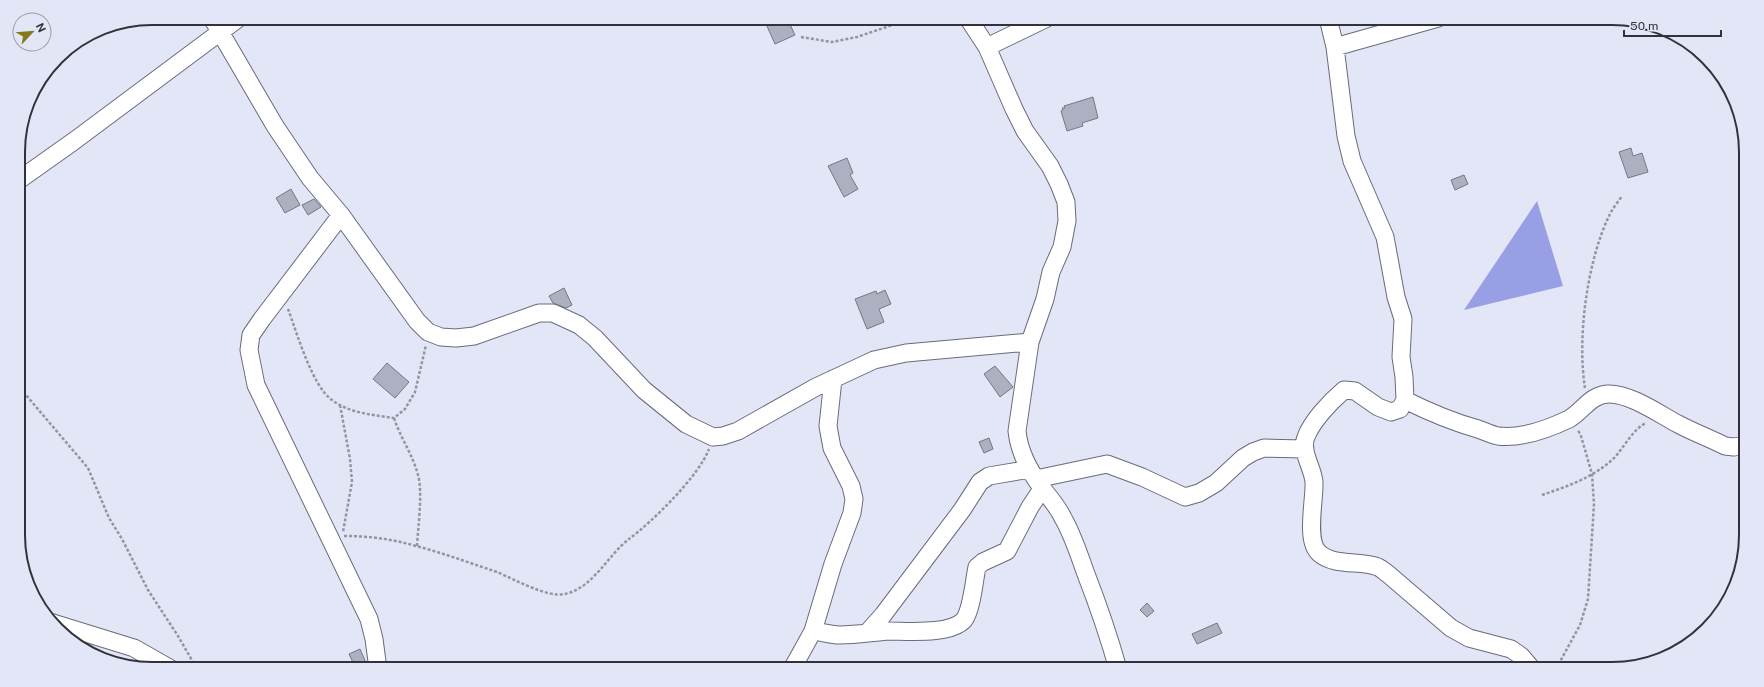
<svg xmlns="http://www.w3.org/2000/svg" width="1764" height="687" font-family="'Public Sans',sans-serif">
  <rect width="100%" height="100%" fill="#e3e6f7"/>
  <!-- forest -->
  <path fill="#989fe4" d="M 1537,201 L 1563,286 L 1464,310 Z"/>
  <!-- building -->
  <path fill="#adb0c0" stroke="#757786" d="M 779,18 L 787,18 L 795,35 L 775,44 L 766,24 Z
    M 1093,97 L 1098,118 L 1082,123 L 1083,126 L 1067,131 L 1061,111 L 1063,110 L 1062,108 L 1065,108 L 1064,106 Z
    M 1631,148 L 1633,156 L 1642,153 L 1648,172 L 1628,178 L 1619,152 Z
    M 847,158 L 853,173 L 850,175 L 858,189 L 844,197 L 828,166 Z
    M 1464,175 L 1468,184 L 1455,190 L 1451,180 Z
    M 291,189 L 300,205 L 285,213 L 276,198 Z
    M 314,199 L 321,207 L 308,215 L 302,205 Z
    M 564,288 L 572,305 L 566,308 L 553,303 L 549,296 Z
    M 885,290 L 891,304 L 879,309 L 884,322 L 867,329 L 855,299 L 876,291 L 877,294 Z
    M 387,363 L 409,382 L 395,398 L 373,379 Z
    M 995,366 L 1013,387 L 1000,397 L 984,374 Z
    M 989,438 L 993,449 L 984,453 L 979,442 Z
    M 1147,603 L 1154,611 L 1147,617 L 1140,610 Z
    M 1217,623 L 1222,633 L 1197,644 L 1192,634 Z
    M 360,649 L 367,665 L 368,669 L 356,669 L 349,654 Z"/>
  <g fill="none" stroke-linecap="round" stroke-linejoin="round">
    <!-- minor casing -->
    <g stroke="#6a6b7b" stroke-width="19">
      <path id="minor" d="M 212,18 L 275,126 L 310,178 L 341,215 L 417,321 L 428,332 L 441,337 L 456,338 L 474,336 L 539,313 L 553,313 L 579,325 L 595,338 L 644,390 L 686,424 L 713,437 L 723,436 L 738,431 L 816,387 L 874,360 L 906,353 L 1030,342
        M 968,18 L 987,47 L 1014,109 L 1025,131 L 1050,166 L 1059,184 L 1066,202 L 1067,221 L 1062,247 L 1051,272 L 1045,299 L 1030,342 L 1017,431 C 1019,451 1030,472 1042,488 C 1050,498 1058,507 1063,518 C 1073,535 1079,555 1086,574 C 1098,605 1109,637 1118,669
        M 1328,18 L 1335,47 L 1346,136 L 1352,161 L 1385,237 L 1396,297 L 1403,319 L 1401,357 L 1404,377 L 1405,400 L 1400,409 L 1391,412 L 1378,407 L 1355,391 L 1344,390 C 1330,402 1312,421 1306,437 C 1300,451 1313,468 1314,482 C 1315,499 1305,541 1319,553 C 1335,567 1360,560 1378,567 C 1382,569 1385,572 1388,574 L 1451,628 L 1469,638 L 1511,649 L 1521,656 L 1532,669
        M 987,47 L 1047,18
        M 1335,47 L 1438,18
        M 19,180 L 74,141 L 239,18
        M 341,215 L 262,319 L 251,335 L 249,350 L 256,385 L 369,619 L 374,639 L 378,669
        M 1405,400 C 1429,412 1453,422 1478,429 C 1484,431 1492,435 1498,436 C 1522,439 1548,429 1569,419 C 1583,411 1591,394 1609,394 C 1631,394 1659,414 1678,424 C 1693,432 1709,438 1725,446 L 1734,447 L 1746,445
        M 1036,479 L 1107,464 L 1142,477 L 1185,497 L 1199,493 L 1216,483 L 1243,458 L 1253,452 L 1264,448 L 1305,449
        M 50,622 L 134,648 L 171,669
        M 813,631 C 822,632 831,635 840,635 C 857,635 873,632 889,631 C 908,631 950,635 964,620 C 972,609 974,581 977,567 L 983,562 L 1007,551 L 1030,507 L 1042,489
        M 867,633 L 883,615 L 962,510 L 980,482 L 989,476 L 1030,469
        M 792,669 L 813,631 L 833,564 L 852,513 L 854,499 L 851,486 L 832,448 L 828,426 L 833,379"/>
    </g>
    <!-- path -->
    <path stroke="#9395a1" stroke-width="2.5" stroke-dasharray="3 2" stroke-linecap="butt" d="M 801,37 L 832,42 L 857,37 L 913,18
      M 288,309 C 297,333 312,386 332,400 C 349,413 373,415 394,418 L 405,409 L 415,392 L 426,345
      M 20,388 L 88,468 L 109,518 L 122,539 L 148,590 L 178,636 L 197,669
      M 1585,388 C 1577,338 1587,262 1609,216 C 1612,209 1618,202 1622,196
      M 340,405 L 350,459 L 352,482 L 343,532
      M 394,418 C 400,437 413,455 418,475 C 423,492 418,527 417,546
      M 1542,495 C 1568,486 1595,477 1615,457 C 1625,446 1633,429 1646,423
      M 344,536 C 369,536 392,539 416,546 C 443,553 470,563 497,572 C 514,579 547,598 565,594 C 593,588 608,555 629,539 C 652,522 699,476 709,449
      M 109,655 L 110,662
      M 723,669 L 751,665 L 766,669
      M 1556,669 L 1580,625 L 1588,599 L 1594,504 L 1592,474 L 1581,436 L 1578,430"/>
    <!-- minor -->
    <use href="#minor" stroke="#fff" stroke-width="17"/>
  </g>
  <!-- crop -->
  <path d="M0 0H1764V687H0ZM152 25H1612A127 127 0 0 1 1739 152V535A127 127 0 0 1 1612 662H152A127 127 0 0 1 25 535V152A127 127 0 0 1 152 25Z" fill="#e3e6f7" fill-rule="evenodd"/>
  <path fill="none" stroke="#32333a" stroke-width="2" d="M152 25H1612A127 127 0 0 1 1739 152V535A127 127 0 0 1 1612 662H152A127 127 0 0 1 25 535V152A127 127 0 0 1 152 25Z"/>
  <!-- north arrow -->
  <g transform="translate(32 32) rotate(64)"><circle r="19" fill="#e3e6f7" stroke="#9c9eab"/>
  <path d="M0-3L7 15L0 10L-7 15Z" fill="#86771b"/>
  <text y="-6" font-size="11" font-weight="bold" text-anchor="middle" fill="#32333a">N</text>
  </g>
  <!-- scale -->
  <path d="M1624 30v6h97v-6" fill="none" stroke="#32333a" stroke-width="2"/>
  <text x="1630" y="30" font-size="12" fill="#32333a" stroke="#e3e6f7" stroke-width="3" paint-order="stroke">50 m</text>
</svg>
